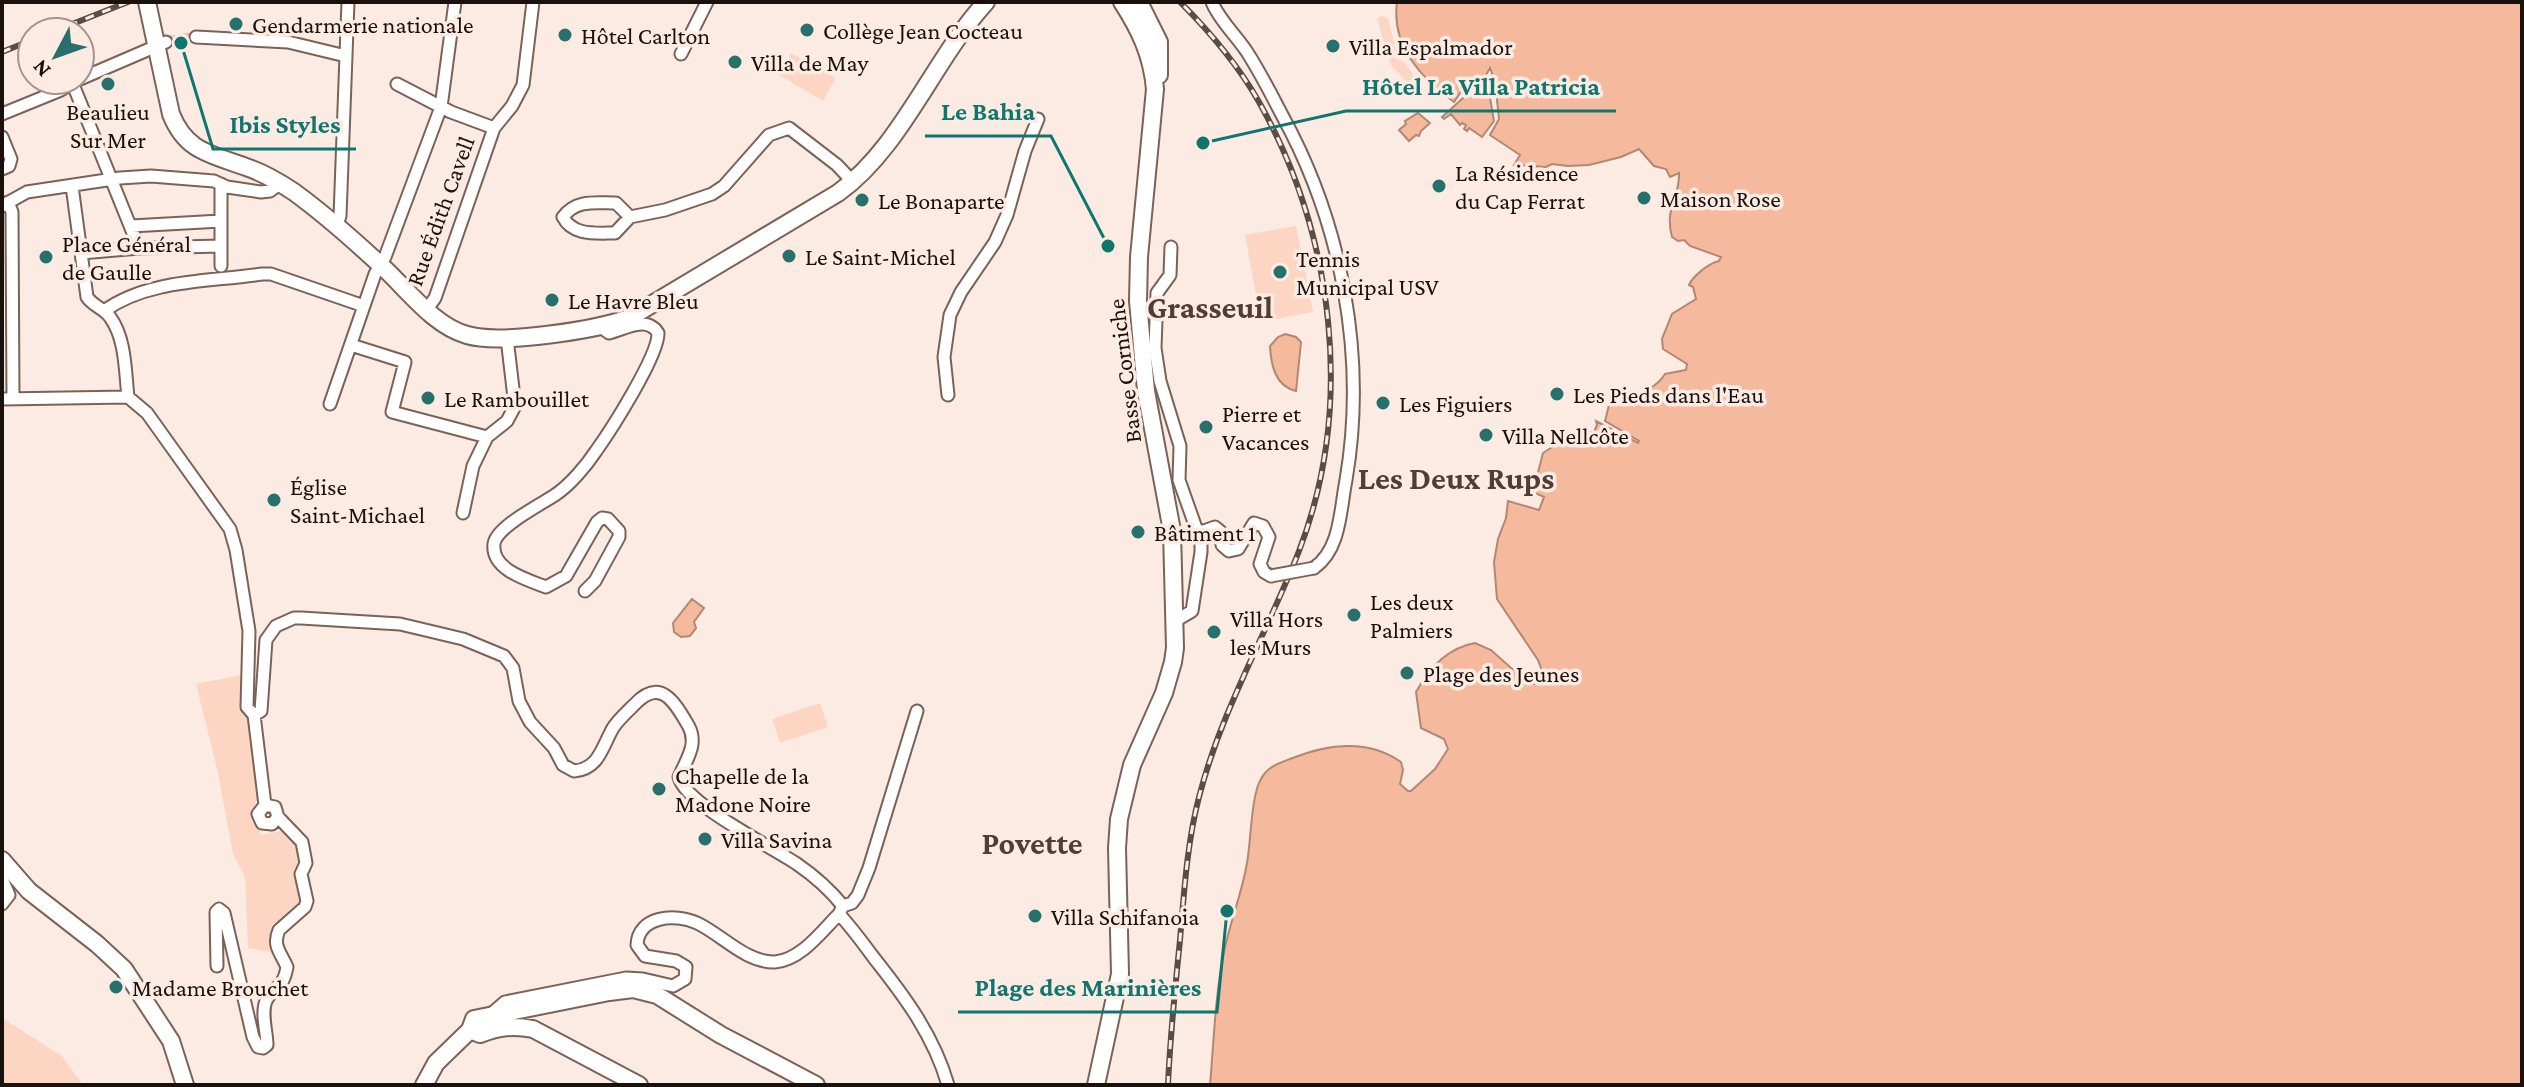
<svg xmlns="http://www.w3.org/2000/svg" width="2524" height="1087" font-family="'Crimson Pro',serif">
  <rect width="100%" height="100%" fill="#fcebe3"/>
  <!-- green -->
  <path fill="#fcd5c3" d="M 1382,16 L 1388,18 L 1398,59 L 1405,63 L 1417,81 L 1411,87 L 1391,65 L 1377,19 Z
    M 791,53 L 836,78 L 823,101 L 779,75 Z
    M 1296,226 L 1313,312 L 1261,322 L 1245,235 Z
    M 241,675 L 259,796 L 254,807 L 261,835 L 282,831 L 297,842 L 300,847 L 297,877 L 301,904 L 284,920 L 272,924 L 271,952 L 248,948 L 245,877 L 233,854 L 218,773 L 196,684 Z
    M 820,703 L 828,727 L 780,743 L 772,719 Z
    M 2,1018 L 62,1056 L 83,1085 L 2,1085 Z"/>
  <!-- water -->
  <path fill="#f5ba9e" stroke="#b38772" stroke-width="2" d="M 1397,2 L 2522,2 L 2522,1085 L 1210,1085 C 1214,1040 1215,996 1224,952 C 1230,922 1242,893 1247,863 C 1251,842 1251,795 1261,779 C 1267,767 1279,763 1290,759 C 1327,744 1367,738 1401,762 L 1403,770 L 1400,784 L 1408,791 L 1411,791 L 1435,769 L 1448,749 L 1444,739 L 1421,728 L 1416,692 C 1429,668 1447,648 1475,643 L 1491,650 L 1528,683 L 1534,684 L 1541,678 L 1542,671 L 1538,660 L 1497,599 L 1494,562 L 1498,539 L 1506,518 L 1508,501 L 1539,510 L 1544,497 L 1533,492 L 1543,453 L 1572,434 L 1594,432 L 1597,425 L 1596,421 L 1638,443 L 1639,441 L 1605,421 L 1609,405 C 1627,395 1653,394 1665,374 L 1686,370 L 1687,364 L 1663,349 L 1662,339 L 1672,314 L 1696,299 L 1693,287 L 1689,285 C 1693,276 1709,263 1719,261 L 1721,257 L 1690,246 L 1684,240 L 1678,241 L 1672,237 C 1664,207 1680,199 1679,173 L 1670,177 L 1666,169 L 1654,166 L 1639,149 L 1621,157 L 1589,165 L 1568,166 L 1552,164 L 1546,167 L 1514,165 L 1520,155 L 1490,135 L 1499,119 L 1495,81 L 1490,68 L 1486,75 L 1494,121 L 1482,137 L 1469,128 L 1467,131 L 1464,129 L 1466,125 L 1462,123 L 1460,125 L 1451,114 L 1444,119 L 1442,117 L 1473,89 L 1469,87 L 1460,93 L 1454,102 C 1421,78 1391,46 1397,2 Z
    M 1418,113 L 1430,123 L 1421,131 L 1419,136 L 1416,135 L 1409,141 L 1399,130 L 1406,124 L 1405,121 Z
    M 1285,334 L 1296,337 L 1301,342 L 1296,391 C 1275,386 1271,365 1270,346 L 1278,337 Z
    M 692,599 L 704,608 L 694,622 L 696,628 L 690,636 L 681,637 L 674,632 L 673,623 Z"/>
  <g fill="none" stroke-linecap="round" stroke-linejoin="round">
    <!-- street-tunnel -->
    <path stroke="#dacac3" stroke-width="11" stroke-dasharray="11 5.5" stroke-linecap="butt" d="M 166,42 L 196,37"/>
    <!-- street casing -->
    <g stroke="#7b6257" stroke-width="15">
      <path id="street" d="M 1212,2 C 1219,20 1236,35 1247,52 C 1260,72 1271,94 1282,115 C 1342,224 1367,357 1346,480 C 1340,510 1341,549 1314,568
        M 196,37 L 288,42 L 346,56
        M 681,54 L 707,2
        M 80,79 L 166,42
        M 72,82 L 139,248
        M 397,84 L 451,112 L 494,128
        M 2,114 L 61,90 L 77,80
        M 2,137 L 11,159 L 9,166 L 2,169
        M 221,184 L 221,266
        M 72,186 L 87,297 C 93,306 103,308 110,317 C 126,339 125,371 128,397 L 147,413 L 230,529 L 236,550 L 249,631 L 247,707 L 254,715 L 265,805
        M 8,202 L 12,212 L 13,399
        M 2,206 L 27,192 L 120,178 L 151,176 L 214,181 L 227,187 L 261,192 L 270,191 L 281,183
        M 630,217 L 616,203 C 596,203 576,199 563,217 C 573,236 595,233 615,233 L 630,217 L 665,210 L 712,194 L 724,186 L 769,135 L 789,128 L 837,165 L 853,182
        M 337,225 L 340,216 L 348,2
        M 131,226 L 221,221
        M 1171,247 L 1170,275 L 1157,293 L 1155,348 L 1160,381 L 1180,446 L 1179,480 L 1196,528 L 1201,532 L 1201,552 L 1192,611 L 1175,621
        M 81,253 L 139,248 L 221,246
        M 427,309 L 435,298 L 494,128 L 512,106 L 523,85 L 533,2
        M 104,311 C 148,279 210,282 262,274 L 271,274 L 364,306
        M 351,345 L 405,362 L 392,412 L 487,437
        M 948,395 L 944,357 L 950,315 L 961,292 L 995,242 L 1007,215 L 1025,151 L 1038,119
        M 2,399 L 128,397
        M 330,404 L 375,274 L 385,257 L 441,107 L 455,2
        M 463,513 L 473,466 L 487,437 L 507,421 L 515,406 L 507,338
        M 1201,532 L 1215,527 L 1221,532 L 1222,545 L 1229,551 L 1238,549 L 1254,523 L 1263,526 L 1269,537 L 1260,564 L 1264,572 L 1271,576
        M 585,591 L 595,581 L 619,537 L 619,531 L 608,519 L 602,518 L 597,522 L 566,576 L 546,587 C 528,580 491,570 494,544 C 496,527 540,505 555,495 C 570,485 586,466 596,451 C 611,430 659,355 658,333 C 647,315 625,329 609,333 L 601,327
        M 254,715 L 261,711 L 266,640 L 276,626 L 294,618 L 301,618 L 400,624 L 463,639 L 504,656 L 513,668 L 519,701 L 530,722 L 554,748 L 563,765 L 574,771 C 599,769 602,747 613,728 C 618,720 627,712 634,705 C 660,677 674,701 688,725 C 699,744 686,760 679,777 C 685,804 772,847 797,864 C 813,875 831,891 843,906
        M 265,805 L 258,814 L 262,823 L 272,824 L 278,817
        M 2,879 L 9,895 L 2,904
        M 843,906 L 852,903 L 858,895 L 869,868 L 917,711
        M 839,914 C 852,928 863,943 874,958 C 905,997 934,1036 948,1085
        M 217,966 L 216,912 L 219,909 L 224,913 L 253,1037 L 258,1047 L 263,1048 L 267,1045 C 267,1032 260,1011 267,999 C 276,984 283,989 287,967 C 281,953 272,946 279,930 L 305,907 L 307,901 L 301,874 L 306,863 L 302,842 L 278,817 L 275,807 L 265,805
        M 490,1015 L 505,1002 L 626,978 L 643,979 L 673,986 L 685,979 L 686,967 L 676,961 L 645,956 L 637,945 C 638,916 675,913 697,923 C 721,934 746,963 775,962 C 801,960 822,931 839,914 L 843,906"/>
    </g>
    <!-- secondary casing -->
    <g stroke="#7b6257" stroke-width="20">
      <path id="secondary" d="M 147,2 L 171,114 C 186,152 211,154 246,167 C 264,173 279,182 294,192 C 327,216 357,243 387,271 C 410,293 435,326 467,335 C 500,345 596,330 629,318 L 838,193 C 902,147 933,60 986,2
        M 1139,2 L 1159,42 L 1159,75
        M 2,860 L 29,891 L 97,944 L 124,969 L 171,1041 L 185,1085
        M 470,1030 L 480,1034 C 499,1027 513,1025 533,1029 L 639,1085
        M 424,1085 L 436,1063 L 470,1030 L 474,1019 L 609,992 L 633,989 L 657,995 L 721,1035 L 816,1085
        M 1096,1085 L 1120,974 L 1117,848 L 1119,819 L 1132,765 L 1164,693 L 1173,662 L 1175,648 L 1172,531 L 1146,391 L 1138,301 L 1139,257 L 1155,89 C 1152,55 1140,30 1122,2"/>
    </g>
    <!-- street -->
    <use href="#street" stroke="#fff" stroke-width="11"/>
    <!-- secondary -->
    <use href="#secondary" stroke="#fff" stroke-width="16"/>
    <!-- rail casing -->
    <g stroke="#584d47" stroke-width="6">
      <path id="rail" d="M 52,32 L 128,2
        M 2,52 L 32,40
        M 1168,1085 C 1170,1037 1175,989 1180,940 C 1184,893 1187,843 1199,797 C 1221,711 1267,633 1299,551 C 1355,406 1334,235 1259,102 C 1238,65 1210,32 1180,2"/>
    </g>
    <!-- rail -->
    <use href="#rail" stroke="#fcebe3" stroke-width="3" stroke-dasharray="9" stroke-linecap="butt"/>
    <!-- street-bridge casing -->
    <g stroke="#7b6257" stroke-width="15" stroke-linecap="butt">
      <path id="street-bridge" d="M 1271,576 L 1314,568"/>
    </g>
    <!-- street-bridge -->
    <use href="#street-bridge" stroke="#fff" stroke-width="11"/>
  </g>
  <!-- markers -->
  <g fill="#27706c" stroke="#fcebe3" stroke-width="3">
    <circle cx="236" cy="24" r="8"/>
    <circle cx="807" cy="30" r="8"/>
    <circle cx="565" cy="35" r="8"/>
    <circle cx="1333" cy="46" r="8"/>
    <circle cx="735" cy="62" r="8"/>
    <circle cx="108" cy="84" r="8"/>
    <circle cx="1439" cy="186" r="8"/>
    <circle cx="1644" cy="198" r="8"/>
    <circle cx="862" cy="200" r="8"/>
    <circle cx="789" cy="256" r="8"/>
    <circle cx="46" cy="257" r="8"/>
    <circle cx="1280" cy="272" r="8"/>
    <circle cx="552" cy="300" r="8"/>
    <circle cx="1557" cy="394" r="8"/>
    <circle cx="428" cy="398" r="8"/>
    <circle cx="1383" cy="403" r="8"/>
    <circle cx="1206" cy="427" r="8"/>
    <circle cx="1486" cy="435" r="8"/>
    <circle cx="274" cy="500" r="8"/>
    <circle cx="1138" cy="532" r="8"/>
    <circle cx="1354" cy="615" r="8"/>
    <circle cx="1214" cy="632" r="8"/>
    <circle cx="1407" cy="673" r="8"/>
    <circle cx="659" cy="789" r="8"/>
    <circle cx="705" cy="839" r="8"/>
    <circle cx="1035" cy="916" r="8"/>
    <circle cx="116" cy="987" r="8"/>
  </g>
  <g text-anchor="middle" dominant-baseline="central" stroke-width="7" stroke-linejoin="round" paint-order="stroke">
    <!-- poi labels -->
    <g font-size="24" fill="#1a110c" stroke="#fcebe3" text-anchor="start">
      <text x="252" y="24">Gendarmerie nationale</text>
      <text x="823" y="30">Collège Jean Cocteau</text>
      <text x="581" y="35">Hôtel Carlton</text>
      <text x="1349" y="46">Villa Espalmador</text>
      <text x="751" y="62">Villa de May</text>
      <text x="108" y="111" text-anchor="middle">Beaulieu<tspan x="108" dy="28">Sur Mer</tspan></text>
      <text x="1455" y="172">La Résidence<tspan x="1455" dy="28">du Cap Ferrat</tspan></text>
      <text x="1660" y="198">Maison Rose</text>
      <text x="878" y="200">Le Bonaparte</text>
      <text x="62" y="243">Place Général<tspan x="62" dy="28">de Gaulle</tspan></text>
      <text x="805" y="256">Le Saint-Michel</text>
      <text x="1296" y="258">Tennis<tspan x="1296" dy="28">Municipal USV</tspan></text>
      <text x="568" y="300">Le Havre Bleu</text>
      <text x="1573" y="394">Les Pieds dans l'Eau</text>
      <text x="444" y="398">Le Rambouillet</text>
      <text x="1399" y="403">Les Figuiers</text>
      <text x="1222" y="413">Pierre et<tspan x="1222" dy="28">Vacances</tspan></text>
      <text x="1502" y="435">Villa Nellcôte</text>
      <text x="290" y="486">Église<tspan x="290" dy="28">Saint-Michael</tspan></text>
      <text x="1154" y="532">Bâtiment 1</text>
      <text x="1370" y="601">Les deux<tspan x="1370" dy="28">Palmiers</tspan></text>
      <text x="1230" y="618">Villa Hors<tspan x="1230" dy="28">les Murs</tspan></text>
      <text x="1423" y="673">Plage des Jeunes</text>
      <text x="675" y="775">Chapelle de la<tspan x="675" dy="28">Madone Noire</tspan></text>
      <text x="721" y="839">Villa Savina</text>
      <text x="1051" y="916">Villa Schifanoia</text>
      <text x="132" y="987">Madame Brouchet</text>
    </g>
    <!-- street labels -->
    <g font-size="24" fill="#1a110c" stroke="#fcebe3">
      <text transform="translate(440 211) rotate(-70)">Rue Édith Cavell</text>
      <text transform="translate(1124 371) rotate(-97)">Basse Corniche</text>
    </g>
    <!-- district labels -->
    <g font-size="32" font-weight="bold" fill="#533c31" stroke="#fcebe3">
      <text x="1210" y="307">Grasseuil</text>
      <text x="1456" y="478">Les Deux Rups</text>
      <text x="1032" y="843">Povette</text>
    </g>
  </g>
  <!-- callouts -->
  <path fill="none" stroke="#0f766e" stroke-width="3" d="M1203 143L1346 111H1616M1108 246L1051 136H925M181 43L213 149H356M1227 911L1217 1012H958"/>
  <g fill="#0f766e" stroke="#fcebe3" stroke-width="3">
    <circle cx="1203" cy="143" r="8"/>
    <circle cx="1108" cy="246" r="8"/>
    <circle cx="181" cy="43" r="8"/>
    <circle cx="1227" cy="911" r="8"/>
  </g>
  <g font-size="26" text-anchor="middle" font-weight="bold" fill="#0f766e" stroke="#fcebe3" stroke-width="7" stroke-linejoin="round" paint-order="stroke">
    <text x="1481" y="95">Hôtel La Villa Patricia</text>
    <text x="988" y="120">Le Bahia</text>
    <text x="285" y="133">Ibis Styles</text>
    <text x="1088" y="996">Plage des Marinières</text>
  </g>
  <!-- border -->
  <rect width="2524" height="1087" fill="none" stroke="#1a110c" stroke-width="8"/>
  <!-- north arrow -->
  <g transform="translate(56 56) rotate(229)"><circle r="38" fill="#fcebe3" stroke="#a2948d" stroke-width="2"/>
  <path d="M0-6L14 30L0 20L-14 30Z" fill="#27706c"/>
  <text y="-12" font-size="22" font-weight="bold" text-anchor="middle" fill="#1a110c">N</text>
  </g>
</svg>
